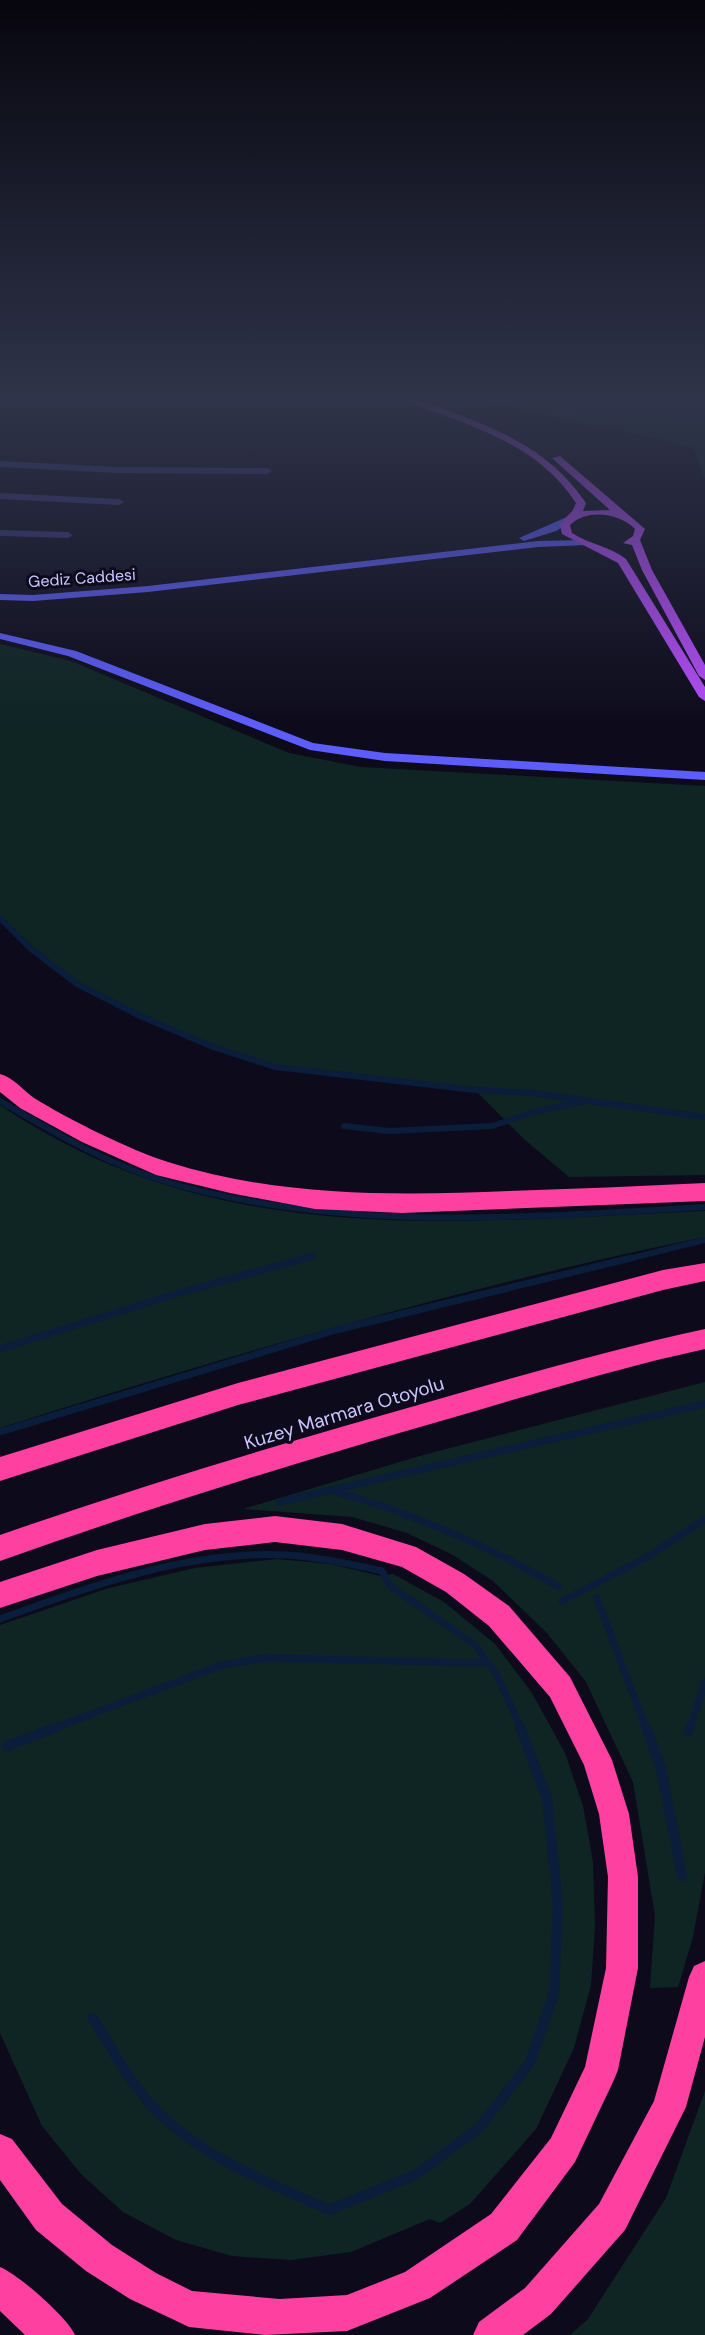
<svg xmlns="http://www.w3.org/2000/svg" width="705" height="2335" font-family="'DM Sans',sans-serif">
  <rect width="100%" height="100%" fill="#0d0b1b"/>
  <!-- green -->
  <path fill="#0e2524" d="M 482,399 L 533,399 L 606,417 L 705,420 L 705,479 L 693,448 C 649,434 605,430 561,418 C 534,412 509,404 482,399 Z
    M 573,399 L 705,399 L 705,409 L 613,408 Z
    M 0,644 L 71,661 L 289,753 L 361,767 L 705,786 L 705,1175 L 569,1177 L 525,1140 L 475,1090 L 275,1067 L 237,1055 L 162,1025 L 77,984 L 0,918 Z
    M 0,1105 C 218,1253 457,1221 705,1211 L 705,1237 C 466,1286 232,1354 0,1428 Z
    M 705,1382 L 705,1872 L 693,1937 L 678,1987 L 650,1988 L 655,1916 L 633,1782 L 586,1682 L 547,1633 L 493,1581 L 453,1555 L 407,1533 L 352,1517 L 243,1509 L 423,1455 Z
    M 277,1559 L 330,1564 L 381,1576 L 393,1574 L 444,1602 L 495,1644 L 532,1693 L 565,1753 L 583,1806 L 593,1862 L 595,1927 L 591,1985 L 574,2048 L 536,2129 L 470,2204 L 440,2223 L 430,2219 L 351,2252 L 291,2260 L 232,2256 L 176,2240 L 123,2212 L 81,2174 L 42,2126 L 0,2033 L 0,1625 L 109,1588 L 195,1568 Z
    M 705,2091 L 705,2335 L 570,2335 L 588,2319 L 666,2198 Z"/>
  <!-- water -->
  <path fill="#0a1d3b" d="M 533,399 L 573,399 L 613,408 L 705,409 L 705,420 L 606,417 Z"/>
  <g fill="none" stroke-linecap="round" stroke-linejoin="round">
    <!-- stream-far2 -->
    <path stroke="#0a1d3b" stroke-width="6" d="M 0,918 L 30,948 L 77,984 L 140,1016 L 213,1047 L 275,1067 L 475,1090 L 532,1093 L 705,1117
      M 0,1101 C 53,1132 107,1164 167,1182 C 341,1233 526,1217 705,1207
      M 344,1126 L 389,1131 L 492,1126 L 534,1112 L 586,1101
      M 299,1260 L 313,1256
      M 624,1260 L 705,1240"/>
    <!-- stream-far1 -->
    <path stroke="#0a1d3b" stroke-width="7" d="M 0,1349 L 179,1293 L 306,1258
      M 0,1432 L 336,1330 L 631,1258
      M 330,1490 C 411,1513 486,1544 559,1587
      M 280,1502 L 705,1404
      M 597,1598 L 646,1729
      M 562,1601 L 649,1556 L 705,1519
      M 0,1619 C 91,1586 188,1550 287,1555 C 319,1557 351,1564 382,1571 L 389,1585 L 475,1645 L 497,1675 L 521,1729
      M 52,1729 L 222,1665 L 264,1658 L 488,1663
      M 690,1729 L 705,1682"/>
    <!-- stream -->
    <path stroke="#0a1d3b" stroke-width="10" d="M 646,1727 L 661,1768 L 682,1876
      M 689,1731 L 690,1727
      M 7,1746 L 57,1727
      M 93,2018 C 113,2050 130,2084 157,2111 C 203,2158 270,2183 329,2210 L 417,2174 L 479,2128 L 530,2063 L 554,1993 L 558,1904 L 547,1798 L 520,1727"/>
    <!-- street -->
    <path fill="#37367a" fill-rule="evenodd" d="M 0,461 L 117,467 L 267,468 L 272,471 L 267,474 L 117,473 L 0,467 Z
      M 0,493 L 119,499 L 124,502 L 119,505 L 0,499 Z
      M 0,530 L 68,532 L 73,535 L 68,538 L 0,536 Z"/>
    <!-- secondary -->
    <path fill="#5d5dfe" fill-rule="evenodd" d="M 569,516 L 573,517 L 573,521 L 556,531 L 524,541 L 519,538 Z
      M 583,540 L 588,543 L 587,545 L 538,547 L 148,592 L 33,601 L 0,600 L 0,594 L 33,595 L 148,586 L 538,541 Z
      M 0,633 L 76,651 L 313,743 L 385,753 L 705,772 L 705,780 L 385,761 L 310,750 L 68,656 L 0,639 Z"/>
    <!-- primary -->
    <path fill="#b84dfe" fill-rule="evenodd" d="M 405,399 L 418,399 C 484,425 544,441 586,503 L 583,511 L 610,510 L 552,458 L 560,456 L 645,529 L 640,540 L 652,570 L 705,665 L 705,680 L 699,676 L 642,570 L 632,545 L 623,543 L 633,536 L 635,529 C 620,513 587,508 570,525 L 572,533 C 589,544 609,546 626,559 L 705,687 L 705,701 L 699,697 L 618,563 L 562,534 L 560,524 L 573,510 L 576,503 C 547,458 503,438 455,419 C 439,413 419,408 405,399 Z"/>
    <!-- highway -->
    <path fill="#fe41a0" fill-rule="evenodd" d="M 0,1074 C 14,1078 23,1090 34,1098 C 68,1119 130,1150 168,1162 C 279,1197 395,1196 509,1191 C 574,1189 640,1186 705,1183 L 705,1201 L 402,1213 L 315,1209 L 230,1193 L 156,1175 L 82,1142 L 20,1108 L 0,1092 Z
      M 705,1263 L 705,1281 L 663,1290 L 238,1405 L 0,1481 L 0,1457 L 238,1383 L 663,1270 Z
      M 705,1329 L 705,1349 C 613,1369 524,1397 434,1423 C 288,1465 143,1510 0,1561 L 0,1535 C 143,1485 287,1442 432,1401 C 523,1375 613,1349 705,1329 Z
      M 275,1516 L 342,1524 L 416,1547 L 464,1574 L 509,1606 L 570,1677 L 612,1760 L 629,1814 L 638,1877 L 638,1968 L 618,2070 L 613,2082 L 575,2162 L 517,2240 L 430,2298 L 347,2331 L 265,2335 L 189,2327 L 130,2299 L 86,2271 L 36,2230 L 0,2180 L 0,2134 L 12,2139 L 62,2204 L 112,2245 L 156,2273 L 192,2291 L 280,2299 L 347,2295 L 405,2272 L 491,2214 L 551,2138 L 585,2067 L 606,1968 L 608,1877 L 599,1814 L 584,1765 L 550,1697 L 489,1626 L 446,1592 L 402,1567 L 342,1550 L 275,1542 L 205,1550 L 97,1576 L 0,1608 L 0,1582 L 97,1550 L 205,1524 Z
      M 705,1961 L 705,2037 L 686,2107 L 625,2230 L 551,2314 L 523,2335 L 473,2335 L 479,2322 L 525,2288 L 599,2204 L 654,2101 L 689,1977 L 694,1966 Z
      M 0,2267 C 18,2274 68,2318 75,2335 L 25,2335 L 0,2311 Z"/>
  </g>
  <!-- sky -->
  <linearGradient id="sky" x2="0" y2="1"><stop stop-color="#07060f"/><stop offset="0.55" stop-color="#2f344a"/><stop offset="1" stop-color="#2f344a" stop-opacity="0"/></linearGradient>
  <rect width="705" height="726" fill="url(#sky)"/>
  <g text-anchor="middle" dominant-baseline="central" stroke-width="6" stroke-linejoin="round" paint-order="stroke">
    <!-- far-street labels -->
    <g font-size="16" fill="#cac5ff" stroke="#0d0b1b">
      <text transform="translate(82 578) rotate(-4)">Gediz Caddesi</text>
    </g>
    <!-- street labels -->
    <g font-size="19" fill="#cac5ff" stroke="#0d0b1b">
      <text transform="translate(344 1413) rotate(-17)">Kuzey Marmara Otoyolu</text>
    </g>
  </g>
</svg>
